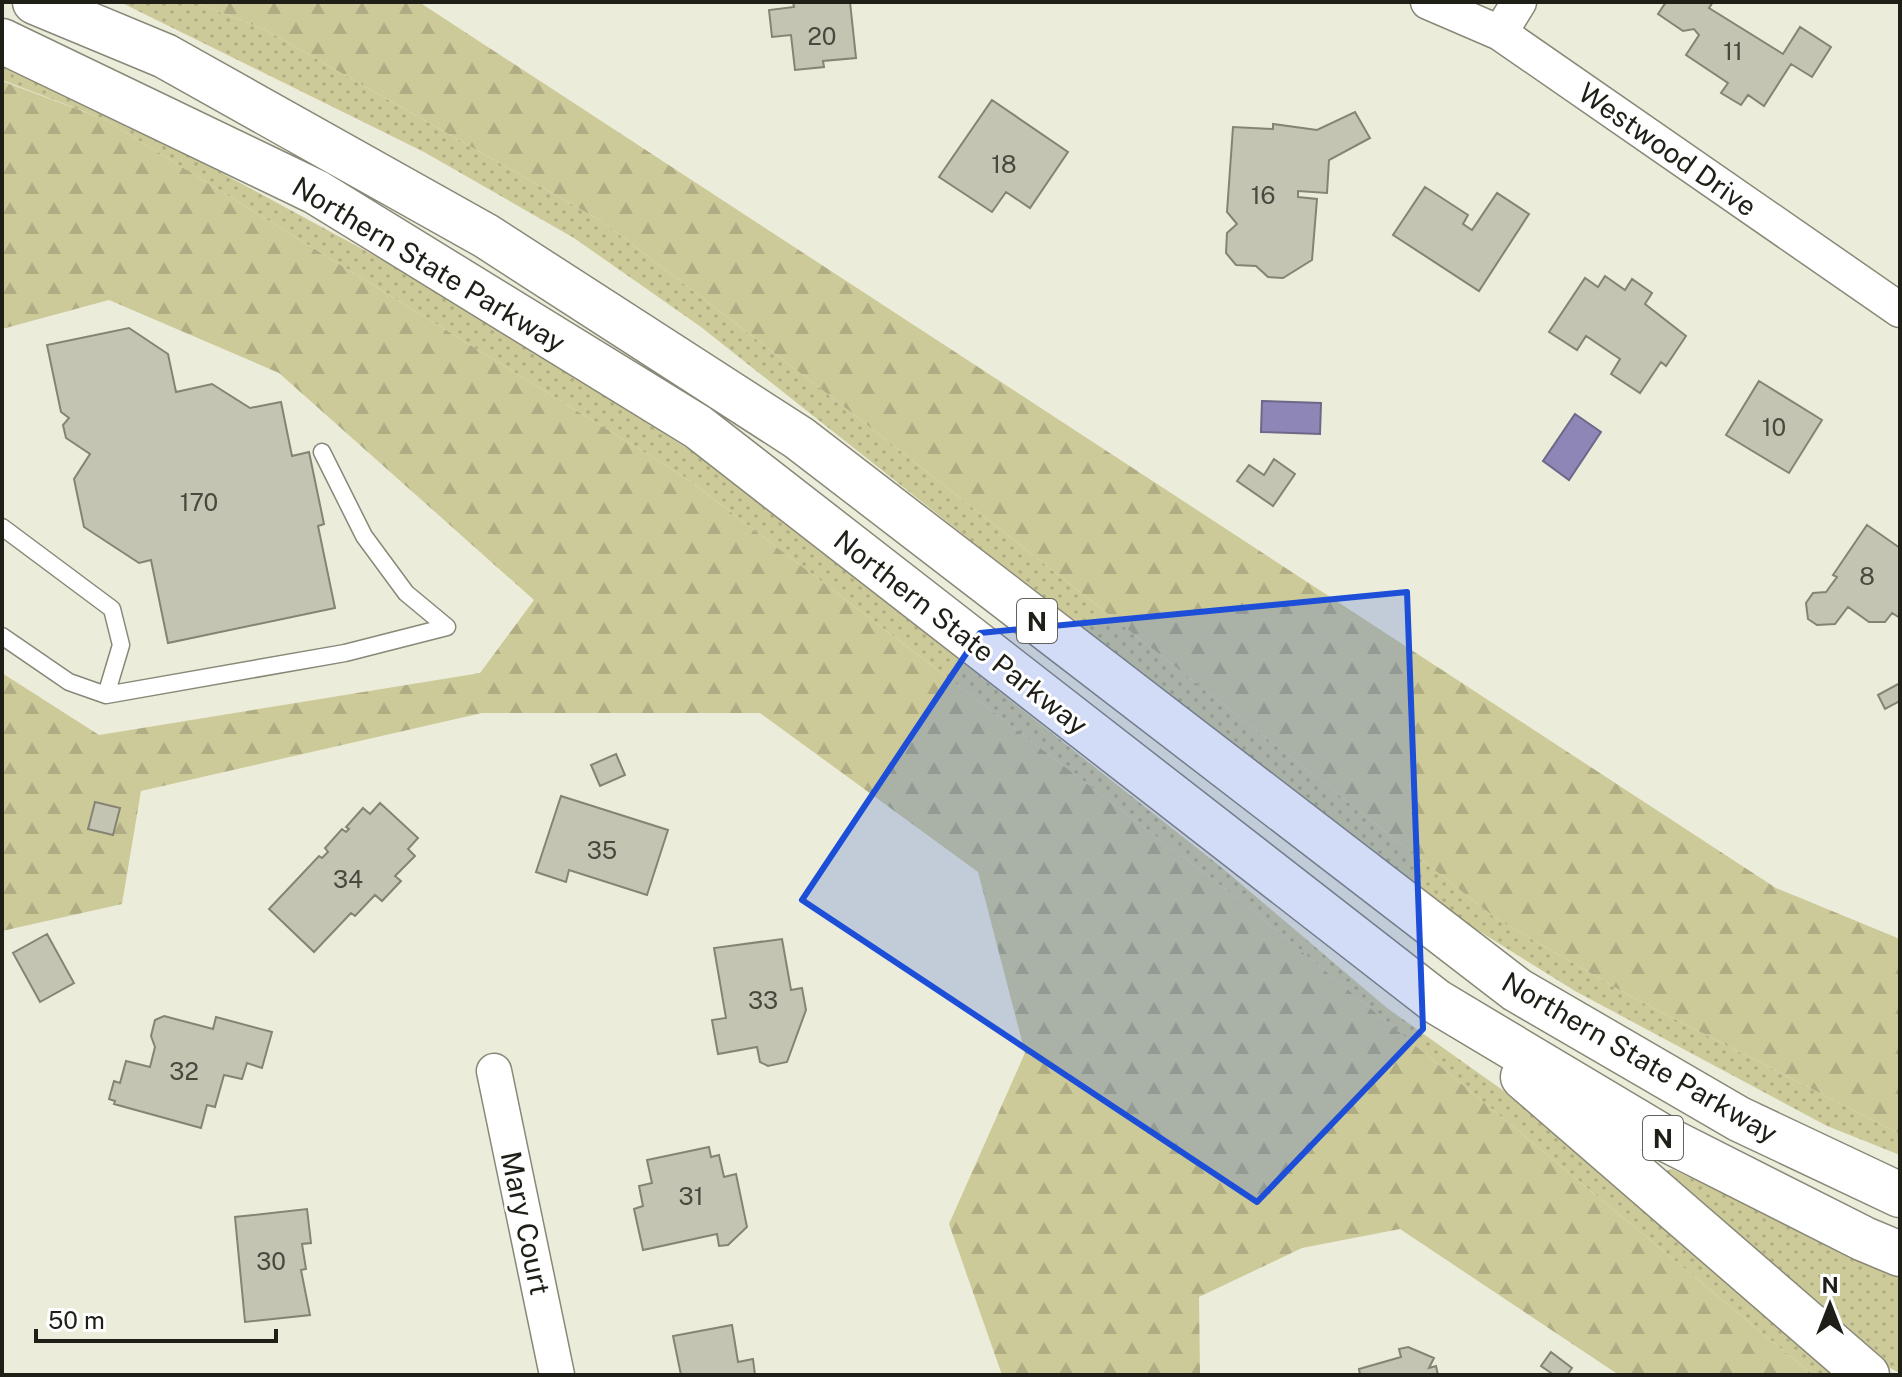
<svg xmlns="http://www.w3.org/2000/svg" width="1902" height="1377" font-family="'Public Sans',sans-serif">
  <defs>
    <pattern id="green-dots" width="8" height="8" patternUnits="userSpaceOnUse" patternTransform="scale(2)"><rect width="8" height="8" fill="#cdca9a"/><path d="M2 2h.1M6 6h.1" fill="none" stroke="#b0ad84" stroke-width="1.8" stroke-linecap="round"/></pattern>
    <pattern id="forest-firs" width="22" height="20" patternUnits="userSpaceOnUse" patternTransform="scale(2)"><rect width="22" height="20" fill="#cdca9a"/><path d="M5 1l3.5 6h-7zM16 11l3.5 6h-7z" fill="#b0ad84"/></pattern>
  </defs>
  <rect width="100%" height="100%" fill="#ececda"/>
  <!-- green -->
  <path fill="url(#green-dots)" d="M 120,2 L 194,2 L 264,29 L 603,222 L 834,399 L 1497,919 L 1630,996 L 1900,1134 L 1900,1155 L 1827,1126 L 1575,991 L 1407,886 L 701,327 L 574,238 L 424,152 Z
    M 2,67 L 104,109 L 425,283 L 709,462 L 1221,867 L 1387,1008 L 1525,1106 L 1844,1375 L 1813,1375 L 1241,901 L 686,478 L 104,119 L 2,80 Z
    M 1672,1169 L 1900,1276 L 1900,1373 L 1860,1353 L 1661,1172 Z"/>
  <!-- forest -->
  <path fill="url(#forest-firs)" d="M 194,2 L 419,2 L 1776,888 L 1900,939 L 1900,1134 L 1630,996 L 1497,919 L 834,399 L 603,222 L 264,29 Z
    M 2,81 L 104,119 L 686,478 L 1241,901 L 1813,1375 L 1619,1375 L 1400,1229 L 1302,1248 L 1199,1297 L 1200,1375 L 1002,1375 L 949,1224 L 1025,1053 L 978,872 L 760,713 L 482,713 L 141,791 L 122,904 L 2,931 L 2,673 L 99,735 L 480,673 L 534,600 L 279,373 L 109,300 L 2,329 Z"/>
  <!-- water -->
  <path fill="#8f86b8" stroke="#6d6788" stroke-width="2" d="M 1262,401 L 1321,403 L 1320,434 L 1261,432 Z
    M 1575,414 L 1601,432 L 1569,480 L 1543,461 Z"/>
  <!-- building -->
  <path fill="#c4c4b2" stroke="#858474" stroke-width="2" d="M 793,2 L 850,2 L 856,58 L 823,61 L 824,67 L 795,70 L 791,35 L 772,37 L 769,10 L 794,7 Z
    M 1666,2 L 1713,2 L 1709,8 L 1783,54 L 1800,27 L 1831,47 L 1812,77 L 1791,64 L 1764,106 L 1748,95 L 1741,105 L 1721,93 L 1728,83 L 1686,55 L 1699,35 L 1694,29 L 1683,31 L 1658,14 Z
    M 992,100 L 1068,152 L 1030,208 L 1006,192 L 992,212 L 939,177 Z
    M 1355,112 L 1370,138 L 1329,160 L 1327,193 L 1298,191 L 1298,197 L 1317,199 L 1312,260 L 1283,278 L 1268,277 L 1256,266 L 1236,265 L 1226,253 L 1227,233 L 1237,224 L 1227,212 L 1233,127 L 1273,129 L 1273,124 L 1317,130 Z
    M 1425,187 L 1468,215 L 1463,224 L 1472,230 L 1497,193 L 1529,214 L 1479,291 L 1393,235 Z
    M 1605,276 L 1625,290 L 1632,279 L 1652,293 L 1645,304 L 1686,336 L 1666,366 L 1661,362 L 1640,393 L 1611,374 L 1620,359 L 1586,336 L 1577,350 L 1549,332 L 1585,278 L 1598,287 Z
    M 129,328 L 168,354 L 176,392 L 212,384 L 250,408 L 281,402 L 292,456 L 309,452 L 324,524 L 318,526 L 335,608 L 168,643 L 151,560 L 139,563 L 84,527 L 74,479 L 90,454 L 66,438 L 63,425 L 69,418 L 61,412 L 47,345 Z
    M 1759,381 L 1822,420 L 1789,473 L 1726,435 Z
    M 1274,459 L 1295,474 L 1273,506 L 1237,481 L 1249,465 L 1264,475 Z
    M 1867,525 L 1900,548 L 1900,618 L 1892,613 L 1885,622 L 1869,622 L 1848,607 L 1835,624 L 1817,625 L 1808,619 L 1806,603 L 1813,593 L 1826,592 L 1837,577 L 1833,575 Z
    M 1900,683 L 1900,701 L 1885,709 L 1878,695 Z
    M 616,754 L 625,775 L 600,786 L 591,765 Z
    M 561,796 L 668,830 L 647,895 L 569,870 L 566,882 L 536,872 Z
    M 95,802 L 120,808 L 113,835 L 88,829 Z
    M 380,803 L 418,838 L 408,849 L 415,856 L 395,876 L 401,881 L 382,901 L 375,895 L 355,916 L 351,913 L 314,952 L 269,909 L 319,856 L 322,858 L 328,852 L 325,848 L 342,829 L 346,832 L 349,829 L 346,827 L 363,808 L 370,814 Z
    M 47,934 L 74,983 L 40,1002 L 13,953 Z
    M 782,939 L 791,990 L 802,988 L 806,1010 L 787,1062 L 768,1066 L 760,1062 L 757,1047 L 718,1054 L 712,1020 L 726,1018 L 714,948 Z
    M 164,1016 L 213,1029 L 216,1017 L 272,1032 L 262,1068 L 247,1063 L 242,1079 L 224,1075 L 215,1107 L 207,1105 L 201,1128 L 114,1104 L 115,1101 L 109,1099 L 114,1081 L 120,1083 L 126,1061 L 150,1067 L 155,1047 L 151,1036 L 155,1020 Z
    M 709,1147 L 711,1157 L 719,1155 L 724,1177 L 736,1174 L 747,1227 L 728,1245 L 719,1246 L 717,1234 L 643,1250 L 634,1209 L 643,1206 L 639,1186 L 652,1183 L 647,1160 Z
    M 307,1209 L 311,1243 L 302,1244 L 306,1269 L 301,1270 L 310,1315 L 245,1322 L 235,1217 Z
    M 732,1325 L 738,1362 L 753,1359 L 755,1375 L 681,1375 L 673,1336 Z
    M 1408,1347 L 1434,1358 L 1429,1368 L 1436,1366 L 1438,1375 L 1360,1375 L 1359,1369 L 1401,1357 L 1399,1349 Z
    M 1551,1352 L 1572,1368 L 1567,1375 L 1554,1375 L 1541,1366 Z"/>
  <g fill="none" stroke-linecap="round" stroke-linejoin="round">
    <!-- lane casing -->
    <g stroke="#898878" stroke-width="19">
      <path id="lane" d="M 2,527 L 112,609 L 121,645 L 106,695
        M 2,636 L 69,682 L 106,695 L 345,653 L 447,627 L 406,593 L 364,536 L 322,452"/>
    </g>
    <!-- street casing -->
    <g stroke="#898878" stroke-width="37">
      <path id="street" d="M 1428,2 L 1500,33 L 1900,310
        M 1500,33 L 1519,2
        M 494,1071 L 557,1375"/>
    </g>
    <!-- highway casing -->
    <g stroke="#898878" stroke-width="47">
      <path id="highway" d="M 35,2 L 165,56 L 486,236 L 799,438 L 1517,990 L 1739,1119 L 1900,1195
        M 2,41 L 316,192 L 698,427 L 1437,1002 L 1666,1139 L 1864,1239 L 1900,1254
        M 1523,1077 L 1867,1375"/>
    </g>
    <!-- lane -->
    <use href="#lane" stroke="#fff" stroke-width="16"/>
    <!-- street -->
    <use href="#street" stroke="#fff" stroke-width="34"/>
    <!-- highway -->
    <use href="#highway" stroke="#fff" stroke-width="44"/>
  </g>
  <!-- marked area -->
  <path fill="#1d4ed8" fill-opacity="0.2" stroke="#1d4ed8" stroke-width="6" stroke-linejoin="round" d="M 1407,592 L 1423,1029 L 1257,1202 L 802,900 L 980,633 Z"/>
  <g text-anchor="middle" dominant-baseline="central" stroke-width="6" stroke-linejoin="round" paint-order="stroke">
    <!-- number labels -->
    <g font-size="24" fill="#48483e">
      <text x="822" y="36">20</text>
      <text x="1733" y="51">11</text>
      <text x="1004" y="164">18</text>
      <text x="1263" y="195">16</text>
      <text x="1774" y="427">10</text>
      <text x="199" y="502">170</text>
      <text x="1867" y="576">8</text>
      <text x="602" y="850">35</text>
      <text x="348" y="879">34</text>
      <text x="763" y="1000">33</text>
      <text x="184" y="1071">32</text>
      <text x="691" y="1196">31</text>
      <text x="271" y="1261">30</text>
    </g>
    <!-- shield labels -->
    <g fill="#fff" stroke="#62625d" stroke-width="2">
      <rect x="1017" y="599" width="40" height="44" rx="6"/>
      <rect x="1643" y="1116" width="40" height="44" rx="6"/>
    </g>
    <g font-size="26" font-weight="bold" fill="#1f1f18">
      <text x="1037" y="621">N</text>
      <text x="1663" y="1138">N</text>
    </g>
    <!-- street labels -->
    <g font-size="28" fill="#1f1f18" stroke="#fff">
      <text transform="translate(1668 149) rotate(35)">Westwood Drive</text>
      <text transform="translate(429 264) rotate(31)">Northern State Parkway</text>
      <text transform="translate(961 632) rotate(38)">Northern State Parkway</text>
      <text transform="translate(1640 1057) rotate(30)">Northern State Parkway</text>
      <text transform="translate(526 1223) rotate(78)">Mary Court</text>
    </g>
  </g>
  <!-- border -->
  <rect width="1902" height="1377" fill="none" stroke="#1f1f18" stroke-width="8"/>
  <!-- north arrow -->
  <g transform="translate(1830 1305)" stroke="#ffffff" stroke-width="6" paint-order="stroke">
  <path d="M0-6L14 30L0 20L-14 30Z" fill="#1f1f18"/>
  <text y="-12" font-size="22" font-weight="bold" text-anchor="middle" fill="#1f1f18">N</text>
  </g>
  <!-- scale -->
  <path d="M36 1329v12h240v-12" fill="none" stroke="#1f1f18" stroke-width="4"/>
  <text x="48" y="1329" font-size="24" fill="#1f1f18" stroke="#ffffff" stroke-width="6" paint-order="stroke">50 m</text>
</svg>
